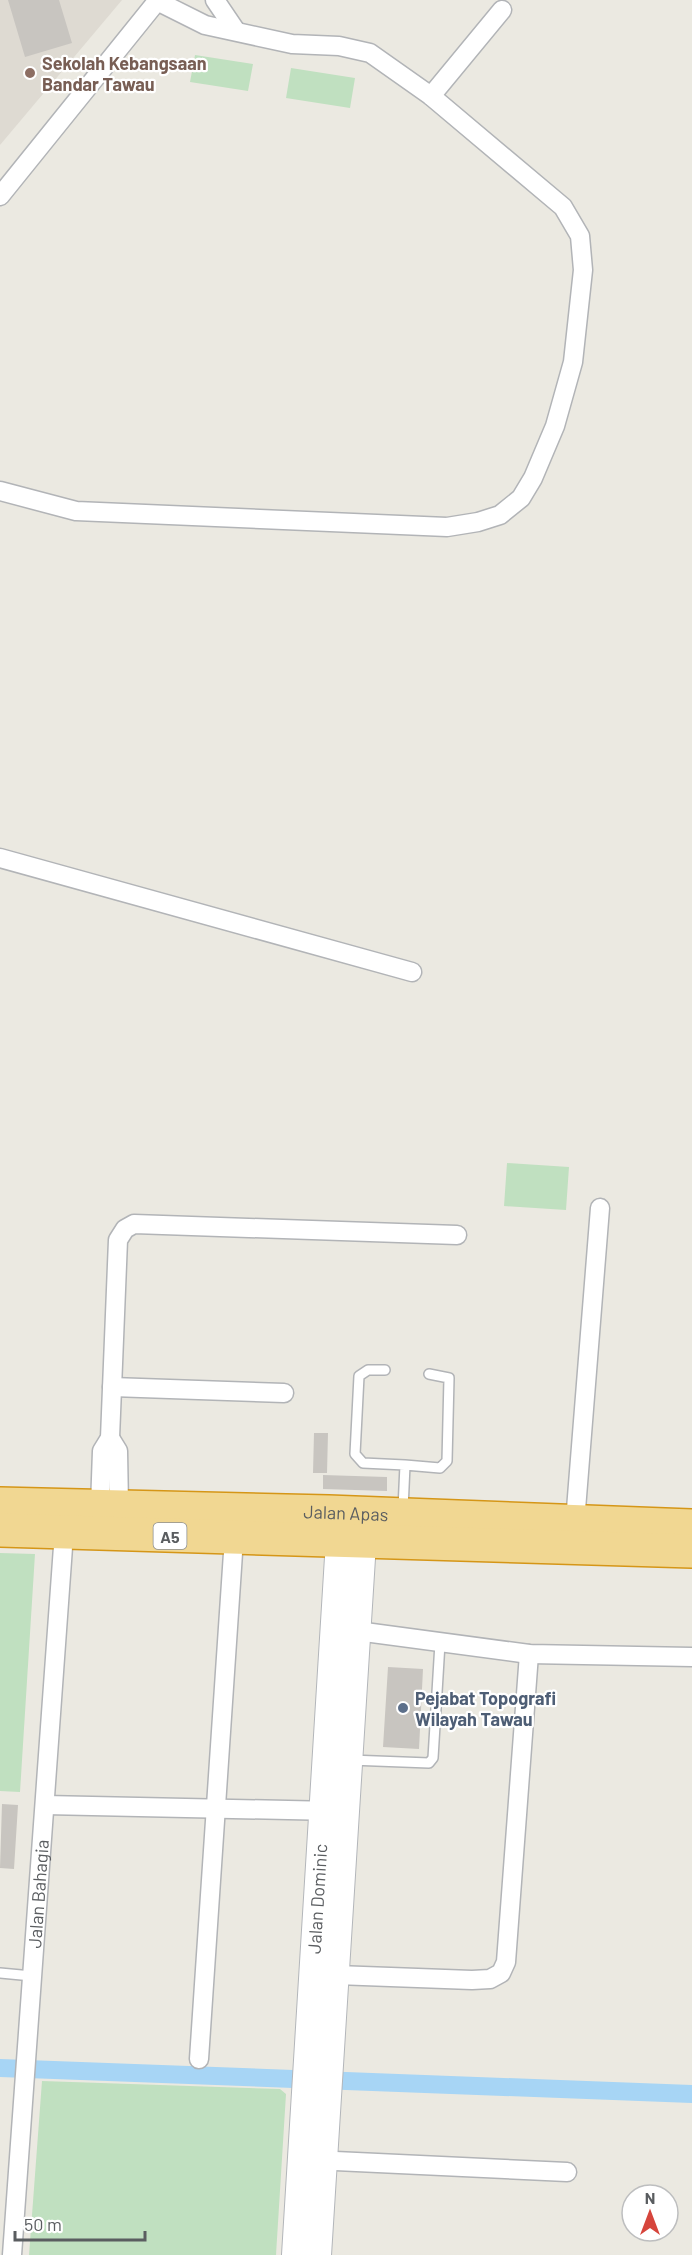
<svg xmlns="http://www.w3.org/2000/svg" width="692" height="2255" font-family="Barlow,sans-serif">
  <rect width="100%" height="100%" fill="#ebe9e1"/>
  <!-- education -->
  <path fill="#dedad2" d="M 0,0 L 122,0 L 0,145 Z"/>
  <!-- green -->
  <path fill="#c0e0c0" d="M 195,55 L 253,64 L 248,91 L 190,82 Z
    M 291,68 L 355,78 L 350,108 L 286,98 Z
    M 507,1163 L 569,1167 L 566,1210 L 504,1206 Z
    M 0,1553 L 35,1554 L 20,1792 L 0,1791 Z
    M 42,2081 L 280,2089 L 286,2094 L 276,2255 L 29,2255 Z"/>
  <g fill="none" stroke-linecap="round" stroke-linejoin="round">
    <!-- canal -->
    <path stroke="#a7d5f5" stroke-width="18" d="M 0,2068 L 692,2094"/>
  </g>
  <!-- building -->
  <path fill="#c8c5c0" d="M 8,0 L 59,0 L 72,43 L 25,57 Z
    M 314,1433 L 328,1433 L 327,1473 L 313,1473 Z
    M 323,1475 L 387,1477 L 387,1491 L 323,1489 Z
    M 388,1667 L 423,1669 L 419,1749 L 383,1747 Z
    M 2,1804 L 18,1805 L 14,1869 L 0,1868 Z"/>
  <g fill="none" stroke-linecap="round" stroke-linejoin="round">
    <!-- lane casing -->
    <g stroke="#b2b4b7" stroke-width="12">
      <path id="lane" d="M 385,1370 L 368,1370 L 359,1376 L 355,1454 L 363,1463 L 405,1465 L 403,1509
        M 405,1465 L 440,1468 L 447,1461 L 449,1378 L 429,1374
        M 350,1760 L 429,1763 L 433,1758 L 440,1643
        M 0,1973 L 32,1976"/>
    </g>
    <!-- street casing -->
    <g stroke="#b2b4b7" stroke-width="21">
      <g id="street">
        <path d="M 215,0 L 236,31"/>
        <path d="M 431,96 L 502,10"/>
        <path d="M 0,196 L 158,0"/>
        <path d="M 0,491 L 76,511 L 447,527 L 478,522 L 500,515 L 521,498 L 533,478 L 555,426 L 573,362 L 583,270 L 580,236 L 563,207 L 431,96 L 370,53 L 339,46 L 292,44 L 205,25 L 157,1"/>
        <path d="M 0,858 L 412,972"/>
        <path d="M 112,1387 L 284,1393"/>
        <path d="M 110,1438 L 118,1451 L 119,1506"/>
        <path d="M 100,1506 L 102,1451 L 110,1438 L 118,1240 L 125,1229 L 134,1224 L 457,1235"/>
        <path d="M 575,1522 L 600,1208"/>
        <path d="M 357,1631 L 529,1654 L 692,1657"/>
        <path d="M 45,1805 L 334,1811"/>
        <path d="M 336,1975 L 472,1980 L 490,1979 L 501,1973 L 506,1962 L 529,1654"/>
        <path d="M 199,2059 L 234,1538"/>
        <path d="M 314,2160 L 567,2172"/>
        <path id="s1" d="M 12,2255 L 64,1533"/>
      </g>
    </g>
    <!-- secondary casing -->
    <g stroke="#b3b6ba" stroke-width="28">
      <g id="secondary">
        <path id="s2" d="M 295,2255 L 339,1541"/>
        <path d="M 318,2255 L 363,1542"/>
      </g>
    </g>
    <!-- highway casing -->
    <g stroke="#d59617" stroke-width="36">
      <g id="highway">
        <path id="s3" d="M 0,1504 L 329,1512 L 692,1526"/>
        <path d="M 0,1530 L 692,1551"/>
      </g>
    </g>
    <!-- lane -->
    <use href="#lane" stroke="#fff" stroke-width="9"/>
    <!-- street -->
    <use href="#street" stroke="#fff" stroke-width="18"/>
    <!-- secondary -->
    <use href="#secondary" stroke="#fff" stroke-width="26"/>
    <!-- highway -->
    <use href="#highway" stroke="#f1d792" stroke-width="33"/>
  </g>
  <!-- markers -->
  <circle fill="#8d6e63" stroke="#fff" stroke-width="2" cx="30" cy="73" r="6"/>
  <circle fill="#5c6f8a" stroke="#fff" stroke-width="2" cx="403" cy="1708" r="6"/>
  <g text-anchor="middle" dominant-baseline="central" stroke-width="4.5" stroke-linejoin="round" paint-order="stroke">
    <!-- shield labels -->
    <rect fill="#fff" stroke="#8c8e90" stroke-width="1.5" x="153.5" y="1523" width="33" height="26" rx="4.5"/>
    <g font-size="16" font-weight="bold" fill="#5a5d60">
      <text x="170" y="1536">A5</text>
    </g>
    <!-- education labels -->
    <g font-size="18" font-weight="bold" fill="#785e54" stroke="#fff" text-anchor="start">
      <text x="42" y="63">Sekolah Kebangsaan<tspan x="42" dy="21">Bandar Tawau</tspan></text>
    </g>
    <!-- street labels -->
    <g font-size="18" fill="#5a5d60" stroke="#fff">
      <text stroke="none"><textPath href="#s3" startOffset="346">Jalan Apas</textPath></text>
      <text stroke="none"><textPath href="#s1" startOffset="362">Jalan Bahagia</textPath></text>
      <text stroke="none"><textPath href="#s2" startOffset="357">Jalan Dominic</textPath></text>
    </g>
    <!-- service labels -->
    <g font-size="18" font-weight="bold" fill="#4e5e75" stroke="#fff" text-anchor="start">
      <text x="415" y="1698">Pejabat Topografi<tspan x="415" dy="21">Wilayah Tawau</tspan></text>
    </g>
  </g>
  <!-- north arrow -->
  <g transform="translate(650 2213)"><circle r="28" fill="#ffffff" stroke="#bdbebf" stroke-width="1.5"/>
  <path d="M0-4.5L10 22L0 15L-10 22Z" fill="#d6453c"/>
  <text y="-9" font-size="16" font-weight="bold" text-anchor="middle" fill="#5a5d60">N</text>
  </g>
  <!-- scale -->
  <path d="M15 2231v9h130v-9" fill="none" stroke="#5a5d60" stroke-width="3"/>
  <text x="24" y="2231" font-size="18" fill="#5a5d60" stroke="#ffffff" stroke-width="4.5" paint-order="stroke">50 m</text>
</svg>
